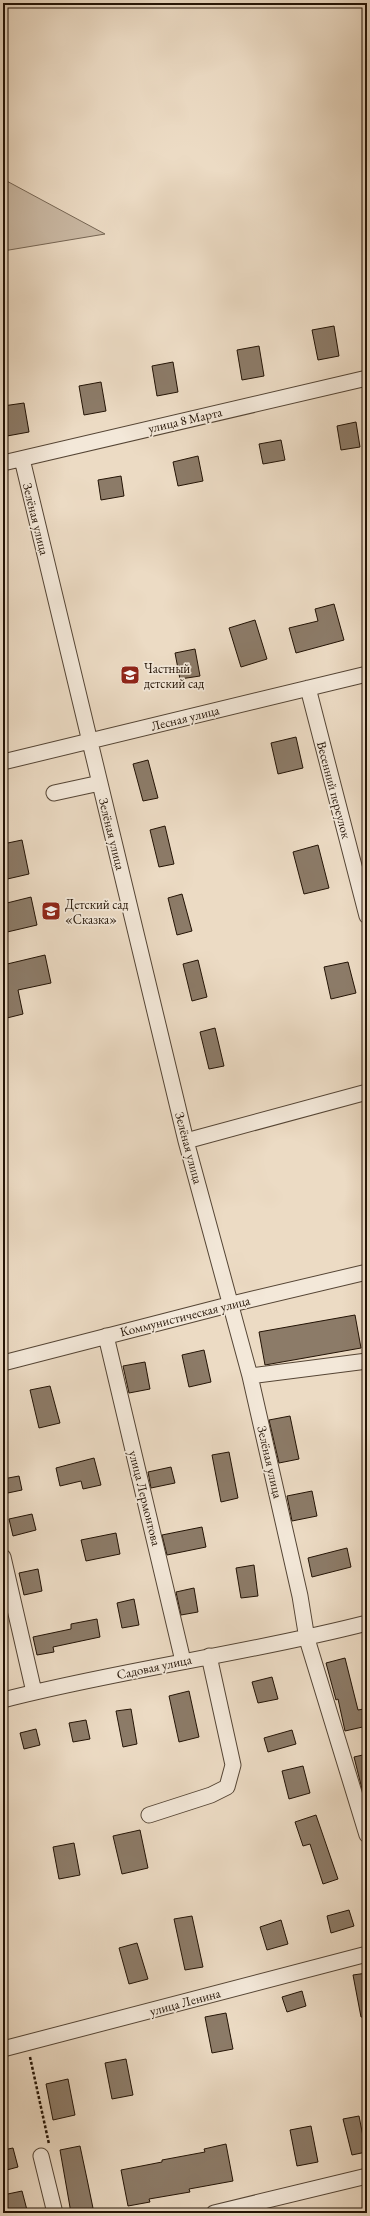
<svg xmlns="http://www.w3.org/2000/svg" width="370" height="2216" font-family="'EB Garamond',serif">
  <rect width="100%" height="100%" fill="#ecdbc4"/>
  <filter id="stains"><feTurbulence type="fractalNoise" baseFrequency=".005" numOctaves="4"/><feColorMatrix values="0 0 0 0 .2 0 0 0 0 .09 0 0 0 0 .02 0 0 0 .5 -.17"/></filter>
  <radialGradient id="worn" r=".72"><stop offset=".6" stop-color="#630" stop-opacity="0"/><stop offset="1" stop-color="#630" stop-opacity=".3"/></radialGradient>
  <!-- green -->
  <path fill="#cab9a4" stroke="#766654" d="M 3,179 L 105,234 L 3,251 Z"/>
  <!-- building -->
  <path fill="#8c7b68" stroke="#231305" d="M 334,326 L 339,356 L 318,360 L 312,330 Z
    M 259,346 L 264,376 L 242,380 L 237,350 Z
    M 173,362 L 178,392 L 157,396 L 152,366 Z
    M 101,382 L 106,411 L 84,415 L 79,386 Z
    M 24,403 L 29,432 L 7,436 L 3,406 Z
    M 356,422 L 360,447 L 341,450 L 337,426 Z
    M 281,440 L 285,460 L 263,464 L 259,444 Z
    M 198,456 L 203,481 L 178,486 L 173,462 Z
    M 121,476 L 124,496 L 101,500 L 98,480 Z
    M 334,604 L 344,640 L 296,653 L 289,628 L 318,621 L 315,609 Z
    M 255,620 L 267,659 L 241,667 L 229,628 Z
    M 195,649 L 200,676 L 180,679 L 175,653 Z
    M 296,737 L 303,768 L 278,774 L 271,743 Z
    M 148,760 L 158,798 L 143,801 L 133,764 Z
    M 165,826 L 174,864 L 159,867 L 150,830 Z
    M 22,840 L 29,874 L 3,880 L 3,844 Z
    M 318,845 L 329,888 L 304,894 L 293,852 Z
    M 182,894 L 192,931 L 177,935 L 168,898 Z
    M 31,897 L 37,925 L 3,933 L 3,904 Z
    M 45,955 L 51,983 L 18,990 L 23,1014 L 3,1019 L 3,965 Z
    M 198,960 L 207,997 L 192,1001 L 183,964 Z
    M 348,962 L 356,993 L 331,999 L 324,967 Z
    M 215,1028 L 224,1066 L 209,1069 L 200,1032 Z
    M 355,1315 L 361,1348 L 265,1365 L 259,1332 Z
    M 204,1350 L 211,1382 L 189,1387 L 182,1355 Z
    M 145,1362 L 150,1389 L 129,1393 L 123,1366 Z
    M 50,1386 L 60,1423 L 39,1428 L 30,1390 Z
    M 290,1416 L 299,1459 L 279,1463 L 269,1420 Z
    M 229,1452 L 238,1498 L 221,1502 L 212,1455 Z
    M 94,1458 L 101,1485 L 83,1489 L 81,1481 L 60,1486 L 56,1468 Z
    M 171,1467 L 175,1483 L 151,1488 L 148,1472 Z
    M 19,1476 L 22,1490 L 3,1494 L 3,1479 Z
    M 312,1491 L 317,1516 L 292,1521 L 287,1496 Z
    M 32,1514 L 36,1530 L 13,1536 L 9,1519 Z
    M 202,1527 L 206,1547 L 167,1555 L 162,1535 Z
    M 116,1533 L 120,1554 L 86,1561 L 81,1540 Z
    M 347,1548 L 351,1567 L 312,1577 L 308,1558 Z
    M 254,1565 L 258,1596 L 241,1598 L 236,1568 Z
    M 38,1569 L 42,1591 L 24,1595 L 19,1573 Z
    M 194,1588 L 198,1612 L 181,1615 L 176,1592 Z
    M 134,1599 L 139,1625 L 122,1628 L 117,1603 Z
    M 97,1619 L 100,1637 L 53,1647 L 54,1652 L 37,1655 L 33,1637 L 71,1629 L 71,1624 Z
    M 345,1658 L 358,1710 L 364,1709 L 367,1724 L 367,1726 L 345,1731 L 338,1699 L 336,1700 L 326,1663 Z
    M 272,1677 L 278,1699 L 258,1703 L 252,1682 Z
    M 189,1691 L 199,1737 L 179,1742 L 169,1696 Z
    M 131,1709 L 137,1744 L 123,1747 L 116,1711 Z
    M 86,1720 L 90,1739 L 73,1742 L 69,1723 Z
    M 36,1729 L 40,1745 L 24,1749 L 20,1733 Z
    M 292,1730 L 296,1744 L 268,1752 L 264,1738 Z
    M 367,1754 L 367,1792 L 363,1793 L 354,1757 Z
    M 303,1766 L 310,1793 L 289,1799 L 282,1771 Z
    M 316,1815 L 338,1879 L 323,1884 L 310,1844 L 303,1846 L 295,1822 Z
    M 140,1830 L 148,1868 L 122,1874 L 113,1836 Z
    M 74,1843 L 80,1875 L 59,1879 L 53,1847 Z
    M 349,1910 L 354,1926 L 331,1933 L 327,1916 Z
    M 192,1916 L 203,1967 L 185,1970 L 174,1919 Z
    M 281,1920 L 288,1944 L 267,1950 L 260,1927 Z
    M 137,1943 L 148,1979 L 129,1984 L 119,1948 Z
    M 367,1973 L 367,2017 L 361,2017 L 353,1975 Z
    M 302,1991 L 306,2006 L 287,2012 L 282,1997 Z
    M 226,2013 L 233,2049 L 212,2053 L 205,2017 Z
    M 126,2059 L 133,2095 L 112,2099 L 105,2063 Z
    M 68,2079 L 75,2115 L 53,2120 L 46,2084 Z
    M 359,2116 L 366,2152 L 352,2155 L 343,2119 Z
    M 311,2126 L 318,2162 L 297,2166 L 290,2130 Z
    M 226,2144 L 233,2181 L 189,2189 L 190,2192 L 149,2199 L 150,2202 L 128,2206 L 121,2170 L 162,2162 L 162,2160 L 205,2152 L 204,2149 Z
    M 80,2146 L 87,2179 L 94,2213 L 71,2213 L 60,2150 Z
    M 13,2148 L 18,2167 L 3,2171 L 3,2150 Z
    M 22,2191 L 27,2210 L 3,2213 L 3,2195 Z"/>
  <g fill="none" stroke-linecap="round" stroke-linejoin="round">
    <!-- minor casing -->
    <g stroke="#554535" stroke-width="17">
      <path id="minor" d="M 22,459 L 186,1141 L 250,1376 L 300,1596 L 307,1639 L 367,1835
        M 3,463 L 367,378
        M 308,688 L 367,916
        M 3,762 L 367,674
        M 54,793 L 100,783
        M 186,1141 L 367,1092
        M 106,1336 L 183,1661
        M 3,1363 L 232,1304 L 367,1272
        M 250,1376 L 367,1361
        M 3,1557 L 34,1692
        M 3,1700 C 123,1669 247,1654 367,1623
        M 149,1815 L 211,1795 L 227,1787 L 233,1765 L 209,1656
        M 3,2049 L 367,1954
        M 41,2156 L 55,2213
        M 214,2213 L 367,2176"/>
    </g>
    <!-- path -->
    <path stroke="#231305" stroke-width="2.5" stroke-dasharray="3 2" stroke-linecap="butt" d="M 30,2057 L 49,2144"/>
    <!-- minor -->
    <use href="#minor" stroke="#f3e8d9" stroke-width="15"/>
  </g>
  <!-- icons -->
  <defs>
    <g id="school-square" transform="scale(1)"><rect x="-9" y="-9" width="18" height="18" rx="4" fill="#8f2418" stroke="#f3e8d9"/><path d="M0-5L7-2L0 1L-7-2ZM-4 1L0 2.5L4 1V4Q0 6-4 4Z" fill="#fff"/></g>
  </defs>
  <g fill-rule="evenodd">
    <use href="#school-square" x="130" y="675"/>
    <use href="#school-square" x="51" y="911"/>
  </g>
  <g text-anchor="middle" dominant-baseline="central" stroke-width="3.5" stroke-linejoin="round" paint-order="stroke">
    <!-- street labels -->
    <g font-size="13" fill="#231305" stroke="#f3e8d9">
      <text transform="translate(185 420) rotate(-13)">улица 8 Марта</text>
      <text transform="translate(36 519) rotate(76)">Зелёная улица</text>
      <text transform="translate(185 718) rotate(-14)">Лесная улица</text>
      <text transform="translate(334 790) rotate(75)">Весенний переулок</text>
      <text transform="translate(112 834) rotate(76)">Зелёная улица</text>
      <text transform="translate(189 1148) rotate(75)">Зелёная улица</text>
      <text transform="translate(185 1316) rotate(-14)">Коммунистическая улица</text>
      <text transform="translate(270 1462) rotate(77)">Зелёная улица</text>
      <text transform="translate(145 1498) rotate(76)">улица Лермонтова</text>
      <text transform="translate(154 1667) rotate(-12)">Садовая улица</text>
      <text transform="translate(185 2002) rotate(-15)">улица Ленина</text>
    </g>
    <!-- poi labels -->
    <g font-size="13" fill="#231305" stroke="#f3e8d9" text-anchor="start">
      <text x="144" y="668">Частный<tspan x="144" dy="15">детский сад</tspan></text>
      <text x="65" y="904">Детский сад<tspan x="65" dy="15">«Сказка»</tspan></text>
    </g>
  </g>
  <!-- margin -->
  <rect width="370" height="2216" fill="none" stroke="#ecdbc4" stroke-width="16"/>
  <rect x="4" y="4" width="362" height="2208" fill="none" stroke="#231305" stroke-width="2"/>
  <rect x="8" y="8" width="354" height="2200" fill="none" stroke="#231305"/>
  <rect width="100%" height="100%" filter="url(#stains)"/>
  <rect width="100%" height="100%" fill="url(#worn)"/>
</svg>
